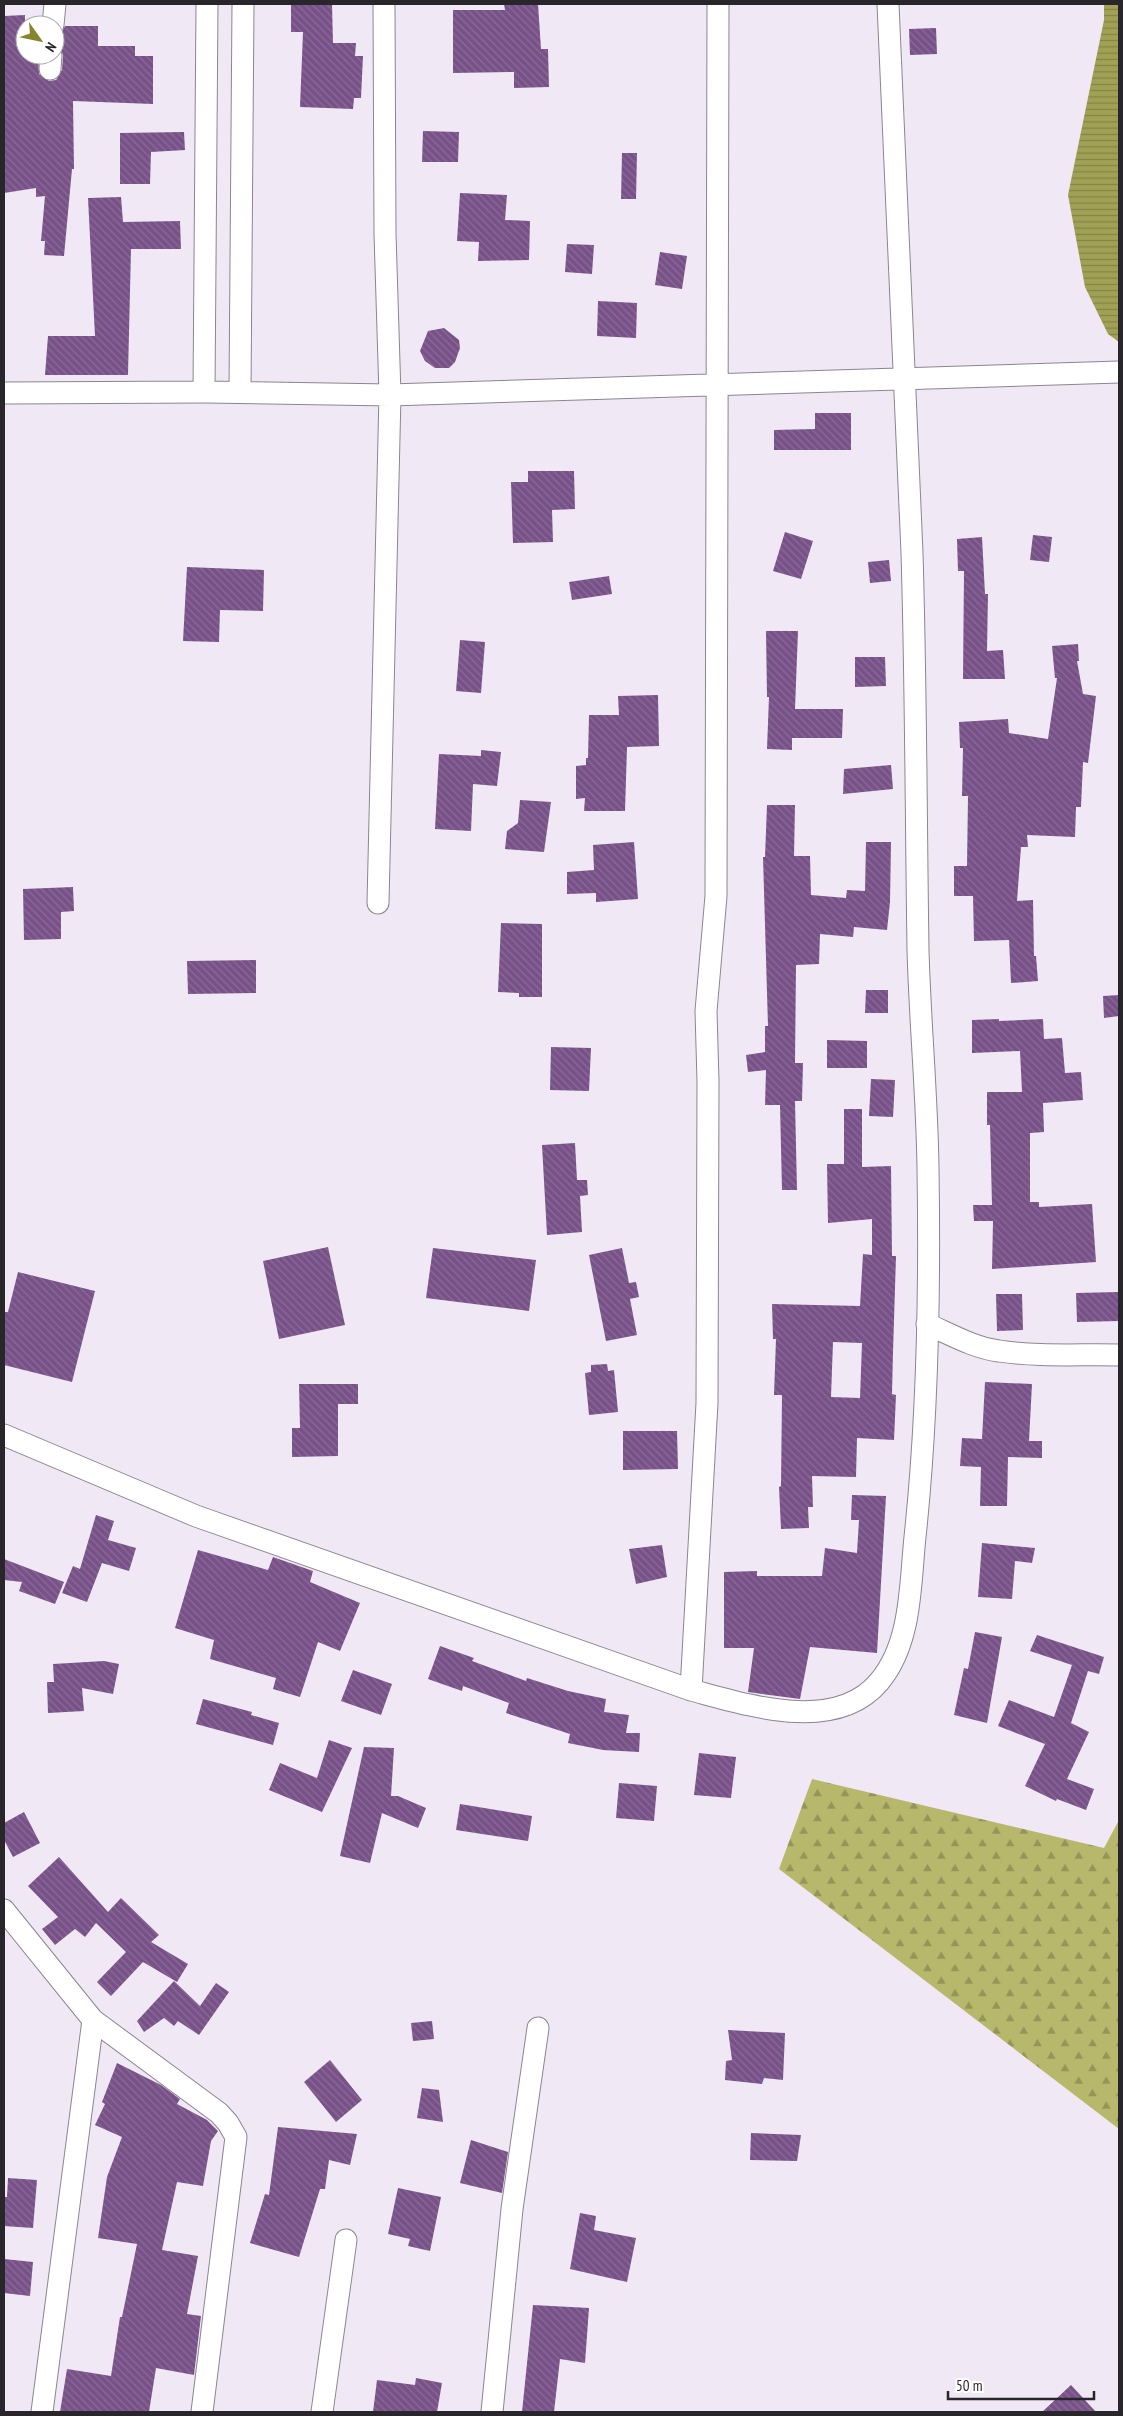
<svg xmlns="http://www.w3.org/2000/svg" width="1123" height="2416" font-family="'PT Sans Narrow',sans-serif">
  <defs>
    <pattern id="forest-firs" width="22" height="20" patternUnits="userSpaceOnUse" patternTransform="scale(1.25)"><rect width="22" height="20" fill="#b8b86c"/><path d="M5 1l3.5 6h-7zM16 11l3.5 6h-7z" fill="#969559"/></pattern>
    <pattern id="water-rules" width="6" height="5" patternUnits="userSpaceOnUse" patternTransform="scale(1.25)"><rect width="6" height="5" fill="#a1a155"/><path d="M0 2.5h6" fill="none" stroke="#838347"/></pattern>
    <pattern id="building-back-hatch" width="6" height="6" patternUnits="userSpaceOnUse" patternTransform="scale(1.25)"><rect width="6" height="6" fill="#785189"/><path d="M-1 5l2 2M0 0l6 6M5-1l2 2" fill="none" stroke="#8a6c96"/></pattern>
  </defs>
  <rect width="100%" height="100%" fill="#f1e8f5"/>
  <!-- forest -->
  <path fill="url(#forest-firs)" d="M 812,1779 L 1104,1848 L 1119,1820 L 1119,2129 L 779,1869 Z"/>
  <!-- water -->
  <path fill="url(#water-rules)" d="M 1104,4 L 1119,4 L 1119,342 L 1108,334 L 1085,287 L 1068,195 L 1104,20 Z"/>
  <!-- building -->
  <path fill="url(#building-back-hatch)" fill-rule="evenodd" d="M 291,4 L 332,4 L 333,43 L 356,43 L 355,56 L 363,56 L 361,98 L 354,98 L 353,109 L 300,107 L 303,32 L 291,32 Z
    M 504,4 L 538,4 L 541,49 L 548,49 L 549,87 L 514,88 L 514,72 L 453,73 L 453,10 L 505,10 Z
    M 25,15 L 25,55 L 38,55 L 39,74 L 49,81 L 56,80 L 62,70 L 63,55 L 60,47 L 60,35 L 65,26 L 98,26 L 98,46 L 135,46 L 135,56 L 153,56 L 153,104 L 73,101 L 74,169 L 72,169 L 64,256 L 44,255 L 45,241 L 41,241 L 45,196 L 36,197 L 36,188 L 4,193 L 4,16 Z
    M 936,28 L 937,54 L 910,55 L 909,29 Z
    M 423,131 L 459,132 L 458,162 L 422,162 Z
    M 184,132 L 185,150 L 151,152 L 150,184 L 120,184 L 120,133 Z
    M 622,153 L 637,153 L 636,199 L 621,199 Z
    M 460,193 L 507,195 L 505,220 L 530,221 L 529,260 L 478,261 L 479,242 L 457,241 Z
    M 121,197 L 123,222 L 180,221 L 181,249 L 131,249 L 128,375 L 45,375 L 48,336 L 95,336 L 88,198 Z
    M 567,244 L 594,245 L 592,274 L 565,272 Z
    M 660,252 L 687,256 L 682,289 L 655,285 Z
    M 598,301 L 637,303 L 636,338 L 597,336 Z
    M 444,328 L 459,340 L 460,348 L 455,362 L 449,368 L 435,368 L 425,361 L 420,351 L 428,331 Z
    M 815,413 L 851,413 L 851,450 L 774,450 L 774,430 L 815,429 Z
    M 528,471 L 574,471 L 575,509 L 552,510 L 553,542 L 513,543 L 511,482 L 528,482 Z
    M 785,532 L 813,541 L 801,579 L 773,571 Z
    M 1033,535 L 1052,537 L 1049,562 L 1030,560 Z
    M 982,537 L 985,594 L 988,594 L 987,651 L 1003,650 L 1005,679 L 963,679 L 964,571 L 958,571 L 957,539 Z
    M 889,560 L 891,581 L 870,583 L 868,562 Z
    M 187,567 L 264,570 L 263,611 L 220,610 L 219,642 L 183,641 Z
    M 609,576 L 612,594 L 572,600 L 569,582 Z
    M 766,631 L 798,631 L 795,709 L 843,709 L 842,738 L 792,738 L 792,750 L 767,749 L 769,697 L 767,697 Z
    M 460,640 L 485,642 L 481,693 L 456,691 Z
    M 1078,644 L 1079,661 L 1077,661 L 1083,694 L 1096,696 L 1088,763 L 1083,762 L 1081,807 L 1076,807 L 1075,837 L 1027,835 L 1028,847 L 1021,847 L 1017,901 L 1033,900 L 1034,956 L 1036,956 L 1038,981 L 1011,983 L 1009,940 L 974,941 L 973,896 L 954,896 L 954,866 L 967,866 L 968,796 L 962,796 L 963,748 L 960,748 L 959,722 L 1008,719 L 1009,733 L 1048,739 L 1057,678 L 1055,678 L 1052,646 Z
    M 855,657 L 885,657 L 886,686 L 855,687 Z
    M 658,695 L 659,746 L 627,747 L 625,811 L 584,811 L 585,798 L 576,799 L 576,766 L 586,765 L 586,758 L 588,758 L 589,715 L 619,715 L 618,696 Z
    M 481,750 L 501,752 L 497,786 L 473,784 L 471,831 L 435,829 L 439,754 L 481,756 Z
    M 891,765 L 893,789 L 843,794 L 844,769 Z
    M 520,800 L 551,802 L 544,852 L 505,849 L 507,831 L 518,823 Z
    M 767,805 L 795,805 L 794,856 L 810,856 L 811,895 L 846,898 L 847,890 L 865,891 L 866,842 L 891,842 L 890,902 L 887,930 L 854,927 L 853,937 L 820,934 L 819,964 L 796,965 L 795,1063 L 803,1063 L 802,1101 L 795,1101 L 797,1190 L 782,1190 L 780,1105 L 765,1105 L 766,1070 L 748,1072 L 746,1055 L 765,1052 L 765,1026 L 768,1026 L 763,857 L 765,857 Z
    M 634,842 L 638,899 L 596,902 L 596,893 L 567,894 L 567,872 L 594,870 L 593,845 Z
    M 73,887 L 74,911 L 61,912 L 61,939 L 24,940 L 23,889 Z
    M 501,923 L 542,924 L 542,997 L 519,997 L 519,993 L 498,992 Z
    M 256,960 L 256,993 L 188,994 L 187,961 Z
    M 866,990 L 888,990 L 888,1013 L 865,1013 Z
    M 1119,995 L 1119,1016 L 1104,1018 L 1103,996 Z
    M 999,1019 L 999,1021 L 1043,1019 L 1044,1039 L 1062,1038 L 1065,1073 L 1081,1072 L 1083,1100 L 1043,1103 L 1044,1132 L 1030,1133 L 1030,1202 L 1039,1202 L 1039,1207 L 1092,1204 L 1096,1262 L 992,1269 L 993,1221 L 974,1221 L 973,1205 L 992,1205 L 990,1125 L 987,1125 L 987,1092 L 1022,1092 L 1020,1051 L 972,1053 L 972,1020 Z
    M 827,1040 L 867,1041 L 867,1068 L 827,1068 Z
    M 551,1047 L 591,1048 L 589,1091 L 550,1090 Z
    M 871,1079 L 895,1080 L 893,1117 L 869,1116 Z
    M 844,1109 L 862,1109 L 862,1167 L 891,1166 L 892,1256 L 896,1256 L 893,1352 L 892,1394 L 896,1395 L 894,1440 L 857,1438 L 856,1477 L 812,1476 L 813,1507 L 808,1507 L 809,1528 L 781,1529 L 779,1487 L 781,1486 L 782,1395 L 774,1395 L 776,1339 L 773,1339 L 772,1304 L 860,1306 L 863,1254 L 872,1255 L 872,1219 L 828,1223 L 827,1164 L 844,1164 ZM 833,1342 L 862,1343 L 860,1398 L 831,1397 Z
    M 575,1143 L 577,1180 L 587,1180 L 588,1195 L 580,1196 L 582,1232 L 547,1235 L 542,1145 Z
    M 328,1247 L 345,1325 L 279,1339 L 263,1261 Z
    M 433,1248 L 536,1260 L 529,1311 L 426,1298 Z
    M 622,1248 L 629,1283 L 636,1282 L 639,1297 L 630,1299 L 637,1335 L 606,1341 L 589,1255 Z
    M 18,1272 L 95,1291 L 72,1382 L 4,1365 L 4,1312 L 8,1312 Z
    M 1119,1292 L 1119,1321 L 1077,1322 L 1076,1293 Z
    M 996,1294 L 1022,1294 L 1023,1330 L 997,1331 Z
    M 607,1364 L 608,1371 L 614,1370 L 618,1412 L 589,1415 L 585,1373 L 591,1372 L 591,1365 Z
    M 985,1382 L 1032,1384 L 1029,1441 L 1042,1441 L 1042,1458 L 1008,1457 L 1007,1506 L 980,1506 L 981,1467 L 960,1466 L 962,1438 L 982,1439 Z
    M 299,1384 L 358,1384 L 358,1404 L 338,1404 L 338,1456 L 292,1457 L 292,1428 L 300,1428 Z
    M 623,1431 L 677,1431 L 678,1469 L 623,1470 Z
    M 852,1495 L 886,1496 L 877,1653 L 810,1647 L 800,1699 L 748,1692 L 754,1648 L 724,1648 L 724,1572 L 757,1571 L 757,1576 L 822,1576 L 825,1548 L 857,1553 L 859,1520 L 851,1520 Z
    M 96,1515 L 114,1521 L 108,1540 L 136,1548 L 129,1571 L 102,1563 L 87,1602 L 62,1593 L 73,1566 L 80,1569 Z
    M 982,1543 L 1035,1548 L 1032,1563 L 1015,1561 L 1012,1599 L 978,1597 Z
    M 662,1545 L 667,1577 L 636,1584 L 629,1549 Z
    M 198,1550 L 268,1570 L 273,1557 L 313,1571 L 310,1582 L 360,1603 L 340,1651 L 318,1642 L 300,1697 L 273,1689 L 276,1678 L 210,1659 L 214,1640 L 175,1628 Z
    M 4,1559 L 64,1582 L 55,1604 L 19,1591 L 22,1582 L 4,1580 Z
    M 975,1632 L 1002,1637 L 987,1723 L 954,1715 L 964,1668 L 968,1669 Z
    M 1037,1635 L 1104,1657 L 1099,1674 L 1088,1671 L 1071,1723 L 1089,1732 L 1067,1779 L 1094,1789 L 1086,1810 L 1057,1799 L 1056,1801 L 1025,1786 L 1045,1744 L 998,1726 L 1009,1700 L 1054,1717 L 1072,1665 L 1030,1651 Z
    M 440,1646 L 474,1658 L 472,1661 L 526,1681 L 527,1678 L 568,1691 L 606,1699 L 604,1712 L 629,1715 L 626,1733 L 640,1733 L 639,1752 L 603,1750 L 568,1743 L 570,1734 L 506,1713 L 509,1703 L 463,1686 L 462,1691 L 428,1679 Z
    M 104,1661 L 119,1664 L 113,1694 L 82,1688 L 84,1711 L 48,1713 L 47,1682 L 54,1682 L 53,1664 Z
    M 353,1670 L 392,1684 L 381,1715 L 341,1701 Z
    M 203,1699 L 252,1712 L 251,1715 L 279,1723 L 273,1745 L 196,1724 Z
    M 329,1740 L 352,1748 L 322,1812 L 269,1790 L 280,1763 L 317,1778 Z
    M 364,1747 L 394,1748 L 391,1796 L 398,1796 L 426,1808 L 418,1828 L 382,1813 L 370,1863 L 340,1856 Z
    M 699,1753 L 736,1757 L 731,1798 L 694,1795 Z
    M 619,1783 L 657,1786 L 654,1821 L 616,1818 Z
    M 460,1804 L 532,1816 L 528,1841 L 456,1830 Z
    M 24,1812 L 40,1843 L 13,1857 L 4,1840 L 4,1823 Z
    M 59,1857 L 108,1912 L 121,1898 L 159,1935 L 151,1942 L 188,1964 L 177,1982 L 143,1962 L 111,1996 L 97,1982 L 126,1952 L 96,1923 L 85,1937 L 75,1929 L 55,1945 L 42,1929 L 58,1917 L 28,1886 Z
    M 174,1981 L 200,2006 L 216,1983 L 229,1992 L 199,2035 L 178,2021 L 174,2026 L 164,2018 L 144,2032 L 137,2021 Z
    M 432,2021 L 434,2039 L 413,2041 L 411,2023 Z
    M 728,2030 L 785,2033 L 783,2080 L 764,2078 L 762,2084 L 725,2080 L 726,2061 L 732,2060 Z
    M 330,2060 L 362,2100 L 336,2122 L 304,2082 Z
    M 117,2063 L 161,2085 L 180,2099 L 177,2104 L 207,2120 L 218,2131 L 211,2141 L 203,2186 L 177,2182 L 162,2250 L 198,2256 L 187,2314 L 201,2316 L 194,2375 L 156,2368 L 149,2412 L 60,2412 L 67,2369 L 111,2376 L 120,2317 L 122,2317 L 137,2244 L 98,2238 L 107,2177 L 122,2137 L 95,2125 L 105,2104 L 102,2102 Z
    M 422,2088 L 439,2090 L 443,2122 L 417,2118 Z
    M 278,2127 L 357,2134 L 350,2165 L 329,2160 L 325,2189 L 320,2189 L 299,2257 L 250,2243 L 265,2194 L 269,2195 Z
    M 751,2133 L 801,2135 L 797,2161 L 750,2160 Z
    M 471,2140 L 508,2152 L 502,2193 L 460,2183 Z
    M 8,2178 L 37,2180 L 33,2228 L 4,2226 L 4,2197 L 7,2197 Z
    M 398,2188 L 441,2197 L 430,2251 L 408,2246 L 410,2239 L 388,2234 Z
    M 580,2213 L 596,2216 L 594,2230 L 636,2238 L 627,2282 L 570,2269 Z
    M 4,2259 L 33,2262 L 30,2296 L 4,2293 Z
    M 533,2305 L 589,2308 L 585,2363 L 560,2359 L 554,2412 L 522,2412 Z
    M 416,2378 L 442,2383 L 437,2412 L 373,2412 L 377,2380 L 415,2385 Z
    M 1071,2385 L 1096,2412 L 1042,2412 Z"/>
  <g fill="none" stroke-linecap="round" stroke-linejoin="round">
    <!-- minor casing -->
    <g stroke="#8c8590" stroke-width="23">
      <path id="minor" d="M 53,25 L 55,4
        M 50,69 L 51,55
        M 204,392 L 207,4
        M 240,392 L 243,4
        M 4,393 L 204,392 L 390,395 L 1119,372
        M 378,903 L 390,395 L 385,234 L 384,4
        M 927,1324 C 950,1334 974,1348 999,1351 C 1039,1357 1080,1354 1119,1355
        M 4,1435 L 196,1516 L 691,1690 C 747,1705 835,1734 879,1682 C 912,1643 910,1584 915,1537 C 928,1415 930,1290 928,1168 C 927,1095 920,1023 918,950 C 916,818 916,685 912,553 C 905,370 895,187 888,4
        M 691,1690 L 707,1403 L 708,1081 L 706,1011 L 716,896 L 718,4
        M 4,1910 L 93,2020 L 42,2412
        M 93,2020 L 219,2113 L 228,2123 L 236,2137 L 202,2412
        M 322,2412 L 346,2240
        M 492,2412 L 512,2209 L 538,2028"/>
    </g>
    <!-- minor -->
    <use href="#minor" stroke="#fff" stroke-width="21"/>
  </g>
  <!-- border -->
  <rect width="1123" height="2416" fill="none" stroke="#29262b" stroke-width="10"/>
  <!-- north arrow -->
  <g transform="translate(40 40) rotate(123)"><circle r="24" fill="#ffffff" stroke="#a9a8aa"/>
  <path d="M0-4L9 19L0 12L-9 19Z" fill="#86842d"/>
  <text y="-8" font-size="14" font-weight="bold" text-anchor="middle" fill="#29262b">N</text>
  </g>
  <!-- scale -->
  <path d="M948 2391v8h146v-8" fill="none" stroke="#29262b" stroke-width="2.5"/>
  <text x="956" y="2391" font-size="15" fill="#29262b" stroke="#ffffff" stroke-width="4" paint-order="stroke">50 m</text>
</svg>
